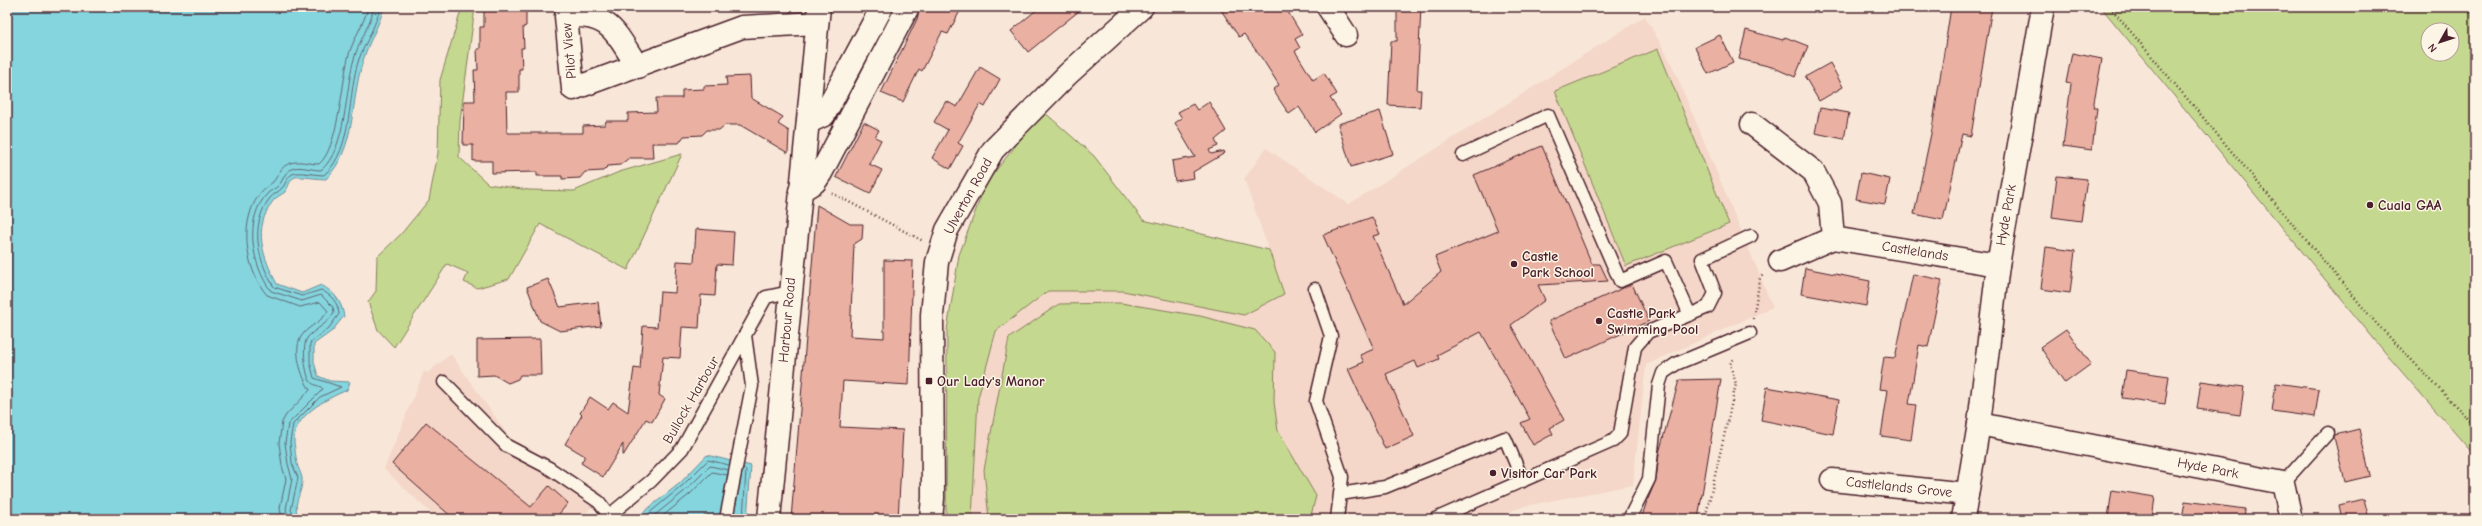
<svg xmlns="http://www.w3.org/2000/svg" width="2482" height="526" font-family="'Comic Neue',sans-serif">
  <rect width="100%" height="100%" fill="#f8e7d8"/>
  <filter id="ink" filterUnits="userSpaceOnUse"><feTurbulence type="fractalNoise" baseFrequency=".025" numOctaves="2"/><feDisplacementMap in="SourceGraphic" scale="8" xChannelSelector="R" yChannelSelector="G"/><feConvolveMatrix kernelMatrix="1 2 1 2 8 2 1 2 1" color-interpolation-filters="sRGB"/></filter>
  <g filter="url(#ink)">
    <!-- built -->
    <path fill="#f4d7c8" d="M 1645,16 L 1671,62 L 1773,307 L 1646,365 L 1633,485 L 1525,506 L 1490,519 L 972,519 L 978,398 L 996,331 L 1048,291 L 1123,291 L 1244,314 L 1284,294 L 1244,179 L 1266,148 L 1349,204 Z
      M 451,354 L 510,438 L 604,494 L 581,519 L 437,519 L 384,469 L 424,371 L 427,373 Z"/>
    <!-- green -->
    <path fill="#c4d98f" stroke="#877c5d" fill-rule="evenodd" d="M 462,7 L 475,7 L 460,121 L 459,157 L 488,184 L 529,190 L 574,191 L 619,172 L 682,154 L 628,270 L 540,224 L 509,279 L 477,288 L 464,282 L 468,273 L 447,264 L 394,347 L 378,330 L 368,302 L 376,291 L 377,257 L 401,234 L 429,200 L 438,153 L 440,80 Z
      M 2101,7 L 2475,7 L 2475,456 L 2388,356 ZM 2428,30 L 2452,30 L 2452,54 L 2428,54 Z
      M 1658,49 L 1729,224 L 1626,266 L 1555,91 Z
      M 1043,111 L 1094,156 L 1143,220 L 1269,250 L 1284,294 L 1244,315 L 1123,291 L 1048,291 L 996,331 L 978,398 L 972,519 L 946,519 L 947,330 L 959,255 L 986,183 Z
      M 1121,303 L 1200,316 L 1255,330 L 1275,352 L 1274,402 L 1278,431 L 1316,496 L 1310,519 L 989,519 L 984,470 L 1009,338 L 1059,304 Z"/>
    <!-- water -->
    <path fill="#84d5de" stroke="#6d8c96" d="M 7,7 L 384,7 C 379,27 368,42 363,61 C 350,101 357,147 326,179 C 319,179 299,176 295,177 C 289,180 289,187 285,192 C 281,195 276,197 273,201 C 252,229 263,257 277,284 L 302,293 L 321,285 C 334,292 341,300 344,316 L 332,331 L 314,344 L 314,362 L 318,376 L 330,381 L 350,382 L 347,390 C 326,399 292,416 294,443 C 295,448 296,459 297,464 C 298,468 301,473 302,478 C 303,495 291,502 299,519 L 7,519 Z
      M 707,455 L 751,466 L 747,519 L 635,519 L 680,483 Z"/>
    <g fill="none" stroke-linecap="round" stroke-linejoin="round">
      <!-- shore -->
      <path stroke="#616873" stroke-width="1" d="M 282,519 L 280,508 L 286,479 L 282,466 L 279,443 L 282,422 L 286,415 L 310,390 C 302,378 291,348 303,334 C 310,325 322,322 328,311 L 320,302 L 300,307 L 267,295 C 244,268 238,217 263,190 C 266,187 270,185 273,182 C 279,175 280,166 291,163 C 299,160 310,164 319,164 C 338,149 342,83 348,58 C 352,40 364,25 368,7
        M 289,519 L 286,509 L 292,479 L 288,464 L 285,443 L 288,424 L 323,389 C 320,385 313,386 310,381 C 305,374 302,345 307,338 C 315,328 328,325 334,312 L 333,307 L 321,295 L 302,301 L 271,291 C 252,266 243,218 268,193 C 271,190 275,189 278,186 C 284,180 284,171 294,168 C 301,166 313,170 321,170 C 347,149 345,88 354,59 C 359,41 370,26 374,7
        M 295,519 L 291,510 L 298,478 L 292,463 L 290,442 L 293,424 L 320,397 L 341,387 L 314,378 L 310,362 L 310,343 L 329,328 L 339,314 C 338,302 331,295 321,290 L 302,296 L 274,287 C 258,261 249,225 270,198 C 273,194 279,192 282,188 C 287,183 287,174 296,173 C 304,172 315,175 324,175 C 354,149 347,92 359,59 C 366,41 376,26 380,7
        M 642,519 L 682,486 L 708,460 L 729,465
        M 650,519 L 686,490 L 710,466 L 729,470
        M 659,519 L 690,494 L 712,472 L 727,475
        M 743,519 L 746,470 L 743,468"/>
    </g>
    <!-- building -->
    <path fill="#eab1a3" stroke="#4a1f2b" d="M 484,7 L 526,7 L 526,26 L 523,27 L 524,48 L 521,48 L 522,69 L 519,69 L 519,92 L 506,92 L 507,133 L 583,133 L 583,126 L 605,125 L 606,121 L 628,121 L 628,113 L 657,112 L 656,98 L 682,98 L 682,90 L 704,89 L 704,86 L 727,85 L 726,77 L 750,76 L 751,98 L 783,117 L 778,124 L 789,131 L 788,153 L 740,125 L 725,125 L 719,130 L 707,130 L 702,135 L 684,136 L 679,143 L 652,143 L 653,158 L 629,158 L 620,165 L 608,166 L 603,171 L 585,172 L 580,178 L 562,179 L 562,176 L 537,176 L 537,172 L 492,173 L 492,161 L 473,161 L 473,145 L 463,145 L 464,101 L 475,101 L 474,70 L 478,70 L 477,49 L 480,49 L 480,27 L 484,27 Z
      M 920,7 L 962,7 L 948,34 L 942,32 L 922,71 L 919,69 L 903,102 L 881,93 L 917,19 Z
      M 1040,7 L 1084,7 L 1028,52 L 1011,31 Z
      M 1219,7 L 1285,7 L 1302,35 L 1295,39 L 1300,48 L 1295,51 L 1313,80 L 1324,73 L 1337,94 L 1330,98 L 1341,114 L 1315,132 L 1299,107 L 1289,114 L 1273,90 L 1279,85 L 1263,60 L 1244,34 L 1239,37 Z
      M 1397,7 L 1421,7 L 1417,90 L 1421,90 L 1420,107 L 1388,105 L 1391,41 L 1397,41 Z
      M 1951,7 L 1992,7 L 1971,136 L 1962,134 L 1943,220 L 1914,214 L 1932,129 Z
      M 1746,30 L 1783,40 L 1785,37 L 1808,46 L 1795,77 L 1772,67 L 1739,59 Z
      M 1720,35 L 1733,62 L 1708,74 L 1695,47 Z
      M 2072,53 L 2102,59 L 2093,108 L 2097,108 L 2092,150 L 2063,146 L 2071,84 L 2066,83 Z
      M 1830,63 L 1843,87 L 1819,101 L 1805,77 Z
      M 980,67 L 1000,79 L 985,107 L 980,104 L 958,143 L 963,146 L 950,169 L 932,158 L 948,130 L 934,122 L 946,101 L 957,107 Z
      M 1209,102 L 1226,131 L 1215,140 L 1218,146 L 1209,150 L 1211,154 L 1224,151 L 1225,153 L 1193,172 L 1194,178 L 1175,181 L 1172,161 L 1195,157 L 1175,123 L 1182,118 L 1178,112 L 1193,104 L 1197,110 Z
      M 1820,108 L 1849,113 L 1844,139 L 1815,133 Z
      M 1380,111 L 1393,154 L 1351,167 L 1338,124 Z
      M 864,122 L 879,130 L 875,137 L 881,140 L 869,164 L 882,170 L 870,194 L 836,177 Z
      M 1542,146 L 1592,264 L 1600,264 L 1608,281 L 1538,285 L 1545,300 L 1511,325 L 1564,420 L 1550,428 L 1553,434 L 1533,445 L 1521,423 L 1530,419 L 1481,332 L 1437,355 L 1439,359 L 1418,368 L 1415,361 L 1386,374 L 1414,436 L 1385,449 L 1348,369 L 1364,362 L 1360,355 L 1374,349 L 1323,235 L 1372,217 L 1380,234 L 1373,236 L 1403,304 L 1441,272 L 1435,257 L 1498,231 L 1474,175 Z
      M 1861,173 L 1890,179 L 1885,204 L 1856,199 Z
      M 2057,176 L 2087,179 L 2081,221 L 2052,217 Z
      M 817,205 L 850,224 L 863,224 L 862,239 L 854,244 L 850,336 L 884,338 L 884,260 L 913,261 L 909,385 L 843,381 L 840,427 L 903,430 L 898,519 L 791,519 Z
      M 696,229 L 734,232 L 732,265 L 717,264 L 715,296 L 701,295 L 699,328 L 682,327 L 680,358 L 663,357 L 659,395 L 665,399 L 652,422 L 646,419 L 623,456 L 623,444 L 603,477 L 581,463 L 585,456 L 565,444 L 582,415 L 580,413 L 590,397 L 608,409 L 613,402 L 628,412 L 634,368 L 640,369 L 643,326 L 657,327 L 660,292 L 675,293 L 677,261 L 694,262 Z
      M 2046,247 L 2075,251 L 2070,293 L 2041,289 Z
      M 1805,268 L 1870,281 L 1866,306 L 1801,294 Z
      M 1913,274 L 1942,280 L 1928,347 L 1919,345 L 1909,404 L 1916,405 L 1911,440 L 1881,436 L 1888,390 L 1879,389 L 1884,357 L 1895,358 Z
      M 548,279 L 560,307 L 598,302 L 601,326 L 560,331 L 540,321 L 527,287 Z
      M 1632,284 L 1649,321 L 1566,359 L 1549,321 Z
      M 2066,329 L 2091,364 L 2065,383 L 2040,347 Z
      M 540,339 L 541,375 L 520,375 L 518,379 L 508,383 L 494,375 L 477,376 L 477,340 Z
      M 2126,370 L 2169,376 L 2165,404 L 2122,398 Z
      M 1721,379 L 1698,519 L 1641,519 L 1647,501 L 1656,480 L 1659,453 L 1679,380 Z
      M 2201,381 L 2244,387 L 2240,415 L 2197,409 Z
      M 2276,383 L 2319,389 L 2315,417 L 2272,411 Z
      M 1767,387 L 1839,400 L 1833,434 L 1761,420 Z
      M 426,422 L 531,507 L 549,486 L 568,503 L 555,519 L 454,519 L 392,464 Z
      M 2359,429 L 2370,476 L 2345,482 L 2334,437 L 2335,435 Z
      M 2112,490 L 2155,497 L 2152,519 L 2108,518 Z
      M 2364,499 L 2369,519 L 2342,519 L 2339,505 Z
      M 2185,501 L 2245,509 L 2244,519 L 2182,519 Z"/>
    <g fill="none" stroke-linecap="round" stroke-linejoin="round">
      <!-- service casing -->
      <g stroke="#4a1f2b" stroke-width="15">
        <path id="service" d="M 1463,155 L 1548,115 L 1620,281 L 1666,261 L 1690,315
          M 1315,289 L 1331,336 L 1316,401 L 1342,477 L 1337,519
          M 444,382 L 507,446 L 549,468 L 599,502 L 609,515
          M 2283,483 L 2328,433
          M 1340,494 L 1385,487 L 1505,438 L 1523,481
          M 605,519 L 651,481 L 682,449 L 766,297 L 790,292
          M 726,519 L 752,386 L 745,335
          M 1435,519 L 1613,441 L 1620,434 L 1635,347 L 1648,332 L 1708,307 L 1715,293 L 1702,259 L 1751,236
          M 1629,519 L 1649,479 L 1659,385 L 1663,373 L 1676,364 L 1750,333"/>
      </g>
      <!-- minor casing -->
      <g stroke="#4a1f2b" stroke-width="25">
        <path id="minor" d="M 1328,7 L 1346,35
          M 638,67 C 615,33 611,13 566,16 L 573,89 L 742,27 L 817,23
          M 809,122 L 824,115 L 882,7
          M 1752,124 L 1813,171 L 1830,203 L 1833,238 L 1998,265
          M 800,191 L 815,182 L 821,173 L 908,7
          M 1780,261 L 1833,238
          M 1979,424 L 2283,483 L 2291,519
          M 1832,480 L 1967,494"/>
      </g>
      <!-- tertiary casing -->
      <g stroke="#4a1f2b" stroke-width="25">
        <path id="tertiary" d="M 769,519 L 819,7
          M 1963,519 L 1979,424 L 1998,265 L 2043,7"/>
      </g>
      <!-- secondary casing -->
      <g stroke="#4a1f2b" stroke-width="25">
        <path id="secondary" d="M 931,519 L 933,498 L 932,315 L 937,262 L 947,230 L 993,150 L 1068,74 L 1142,7"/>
      </g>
      <!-- path -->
      <path stroke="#4a1f2b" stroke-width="2.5" stroke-dasharray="1 3" stroke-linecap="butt" d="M 2110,7 L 2376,323 L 2475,426
        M 2464,7 L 2475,17
        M 832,193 L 923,241
        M 1753,319 L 1760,278 L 1764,274
        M 1705,519 L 1736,384 L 1730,364 L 1735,357"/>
      <!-- service -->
      <use href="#service" stroke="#fcf5e5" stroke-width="12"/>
      <!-- minor -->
      <use href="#minor" stroke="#fcf5e5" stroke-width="22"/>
      <!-- tertiary -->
      <use href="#tertiary" stroke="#fcf5e5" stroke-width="22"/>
      <!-- secondary -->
      <use href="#secondary" stroke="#fcf5e5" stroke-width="22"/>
    </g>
  </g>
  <!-- markers -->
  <g fill="#4a1f2b" stroke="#fcf5e5" stroke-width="1.5">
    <circle cx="2370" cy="205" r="4"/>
    <circle cx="1514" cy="264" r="4"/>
    <circle cx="1599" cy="321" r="4"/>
    <rect x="925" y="377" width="8" height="8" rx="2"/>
    <circle cx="1493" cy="473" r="4"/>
  </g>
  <g text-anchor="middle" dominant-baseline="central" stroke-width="3" stroke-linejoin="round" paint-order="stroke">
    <!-- street labels -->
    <g font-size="14" fill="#4a1f2b" stroke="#fcf5e5">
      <text transform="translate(569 51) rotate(-95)">Pilot View</text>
      <text transform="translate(968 196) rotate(-61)">Ulverton Road</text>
      <text transform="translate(2006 215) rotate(-80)">Hyde Park</text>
      <text transform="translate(1915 251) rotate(9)">Castlelands</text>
      <text transform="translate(787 320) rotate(-85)">Harbour Road</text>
      <text transform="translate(691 400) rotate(-60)">Bullock Harbour</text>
      <text transform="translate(2208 468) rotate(11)">Hyde Park</text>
      <text transform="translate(1899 487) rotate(6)">Castlelands Grove</text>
    </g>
    <!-- poi labels -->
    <g font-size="14" font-weight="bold" fill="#4a1f2b" stroke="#fcf5e5" text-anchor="start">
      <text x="2378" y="205">Cuala GAA</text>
      <text x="1522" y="256">Castle<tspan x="1522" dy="16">Park School</tspan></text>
      <text x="1607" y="313">Castle Park<tspan x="1607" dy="16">Swimming Pool</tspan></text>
      <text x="937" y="381">Our Lady's Manor</text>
      <text x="1501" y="473">Visitor Car Park</text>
    </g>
  </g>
  <!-- margin -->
  <rect width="2482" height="526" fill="none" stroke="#fcf5e5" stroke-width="24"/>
  <rect x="12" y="12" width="2458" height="502" fill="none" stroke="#4a1f2b" stroke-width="1.5" filter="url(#ink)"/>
  <!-- north arrow -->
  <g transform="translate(2440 42) rotate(231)"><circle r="19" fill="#fcf5e5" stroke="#b59f9b"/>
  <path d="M0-3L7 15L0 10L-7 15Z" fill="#4a1f2b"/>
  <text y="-6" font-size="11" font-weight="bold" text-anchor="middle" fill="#4a1f2b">N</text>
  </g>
</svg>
